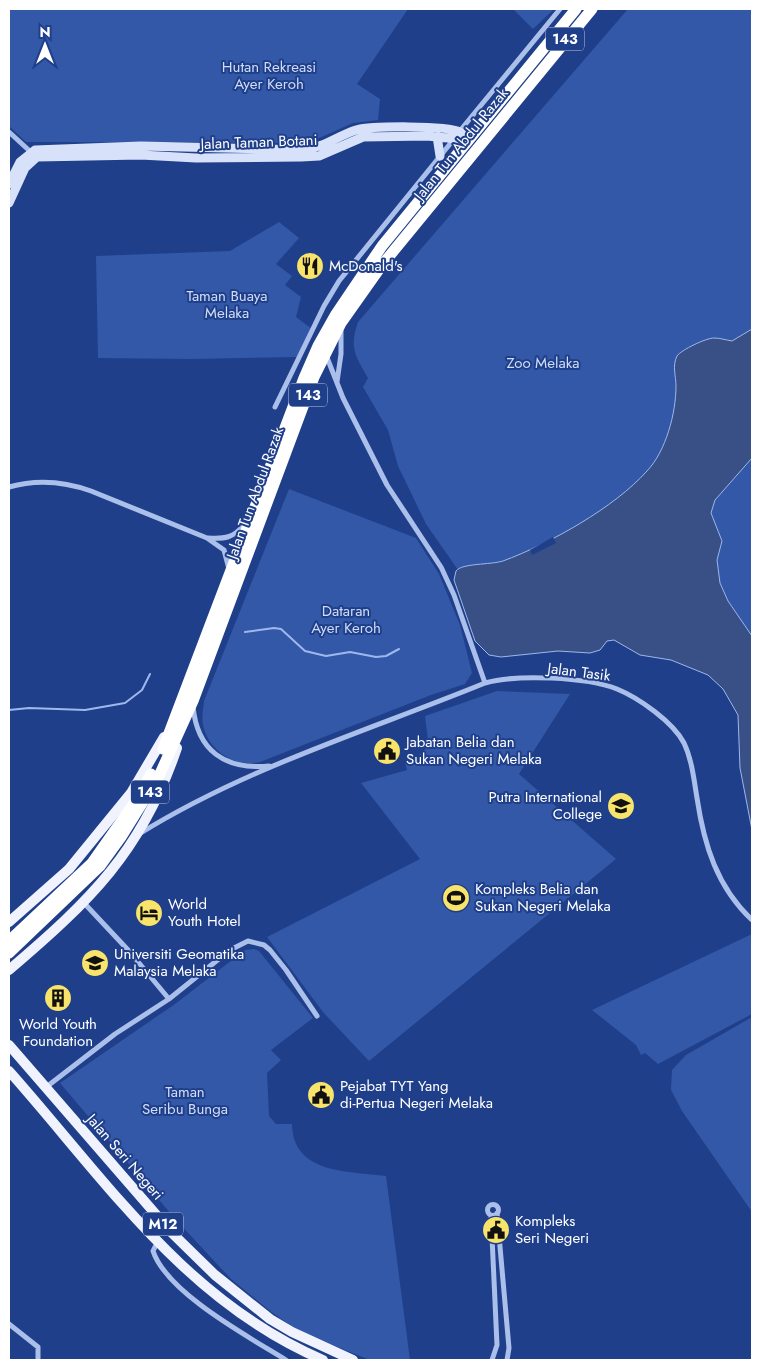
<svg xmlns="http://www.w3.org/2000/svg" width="761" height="1369" font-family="Jost,sans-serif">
  <rect width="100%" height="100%" fill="#1f3f8a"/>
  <!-- green -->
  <path fill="#3358a7" d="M 9,9 L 408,9 L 357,84 L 380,99 L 378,120 L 353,123 L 308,143 L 26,142 L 9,126 Z
    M 513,9 L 554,9 L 533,29 Z
    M 628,9 L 752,9 L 752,349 L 660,514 L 472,590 L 426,524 L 398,466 L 388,430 L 363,387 L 368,378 C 355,355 349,348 358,322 Z
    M 279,222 L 299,238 L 276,264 L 292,276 L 285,285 L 301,297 L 296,317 L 312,329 L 297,357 L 190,359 L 98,358 L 96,256 L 230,251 Z
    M 752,458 L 752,636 L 728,601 L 720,583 L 717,560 L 722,541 L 711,513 L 715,500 Z
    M 289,489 L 416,538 L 439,574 L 460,625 L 472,673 L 465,684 L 431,695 L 260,762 C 236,768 211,752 204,729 C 201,720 203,711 204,701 Z
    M 497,691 L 570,694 L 519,774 L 616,859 L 369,1061 L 323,1012 L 267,937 L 420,859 L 361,783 L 407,770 L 405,762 C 434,751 428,743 425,716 Z
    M 752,934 L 752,1014 L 658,1064 L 645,1053 L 641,1055 L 636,1045 L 592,1010 Z
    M 254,949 L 259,951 L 313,1018 L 271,1050 L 281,1060 L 267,1073 L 269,1116 L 276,1124 L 292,1124 C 293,1174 347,1171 386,1176 L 410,1360 L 370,1360 L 300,1332 L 270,1311 L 231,1279 L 177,1221 L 60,1083 L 175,1004 L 245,950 Z
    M 752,1017 L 752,1212 L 682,1111 L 671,1090 L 672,1070 L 686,1055 Z"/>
  <!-- water -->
  <path fill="#395087" stroke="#9eb8ed" d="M 752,329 L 752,458 L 715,500 L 711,513 L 722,541 L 717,560 L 720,583 L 728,601 L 752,636 L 752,830 L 740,768 L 738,715 L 723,689 L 708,675 L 671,660 L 640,655 L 614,640 L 607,641 L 600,650 L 590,653 L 558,651 L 501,657 L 489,655 L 475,641 L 454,580 L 456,571 C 462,563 490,565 503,561 C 549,544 614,508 647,471 C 666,451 676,413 676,386 C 676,376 672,366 677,356 C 681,350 706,338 714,338 C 720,338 726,340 732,341 Z"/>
  <!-- pier -->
  <path fill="#1f3f8a" d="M 553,537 L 556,543 L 532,555 L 530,550 Z"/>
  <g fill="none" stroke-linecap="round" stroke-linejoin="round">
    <!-- stream -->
    <path stroke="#9eb8ed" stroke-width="2" d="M 245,632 L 274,628 L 281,629 L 305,651 L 326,656 L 350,652 L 376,657 L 386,656 L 399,649
      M 9,710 L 29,708 L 85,710 L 125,703 L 142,690 L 150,674"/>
    <!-- street -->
    <path stroke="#abbfeb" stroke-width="5" d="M 9,132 L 33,154
      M 459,132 L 560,9
      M 326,355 L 343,398 L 387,485 L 441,567 L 454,595 L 485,683
      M 337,382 L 341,354 L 341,331
      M 275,407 L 324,306 L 339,281 L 454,139
      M 9,487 C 37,479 63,481 91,491 L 207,538 L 224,550 L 229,569
      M 208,538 C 225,539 233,538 244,525
      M 193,706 C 197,751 225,770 269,766
      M 139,834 C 247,767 370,730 485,683 C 517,674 586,677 617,689 C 639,698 673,722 684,743 C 692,760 694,780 697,798 C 704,845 717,887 752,920
      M 84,903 L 129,951 L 169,999
      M 45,1088 L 115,1034 L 169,999 L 230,950 L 248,941 L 264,945 L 270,950 L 286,970 L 317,1016
      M487.5 1210a5.5 5.5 0 1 1 11 0a5.5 5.5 0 1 1-11 0Z
      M 497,1213 L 509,1348 L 507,1360
      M 491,1215 L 497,1345 L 492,1360
      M 157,1243 L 153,1251 C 167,1293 249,1337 286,1360
      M 9,1324 L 38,1347 L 38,1360"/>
    <!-- secondary -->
    <path stroke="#d7e1f9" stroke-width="9" d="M 437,136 L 440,156
      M 9,184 L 20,162 L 35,150 L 141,146 L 302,150 C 326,147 335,137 356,130 C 371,126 446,125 460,132 C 462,133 466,138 468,140
      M 9,203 L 25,168 L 37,157 L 141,155 L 196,158 L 301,157 L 319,156 L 363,137 L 427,136 L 468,140"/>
    <!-- primary -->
    <path stroke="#f0f3fe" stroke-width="10" d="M 9,922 L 69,869 L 131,793 L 164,737
      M 9,970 C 90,901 142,851 177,748
      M 9,1045 L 172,1233 L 215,1275 L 270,1319 L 292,1332 L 353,1360
      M 9,1071 C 105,1179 185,1301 323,1360"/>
    <!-- highway -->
    <path stroke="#fff" stroke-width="11" d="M 163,749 L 304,378 L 318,346 L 336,314 L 382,246 L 576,9
      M 9,941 L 92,863 L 135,802 L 151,774
      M 9,953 L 100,866 L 121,837 L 159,776 L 193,701 L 314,377 L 341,323 L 382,265 L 592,9"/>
  </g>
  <!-- icons -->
  <defs>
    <g id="restaurant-disc" transform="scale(1.4375)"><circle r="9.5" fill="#f9e46b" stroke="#1f3f8a"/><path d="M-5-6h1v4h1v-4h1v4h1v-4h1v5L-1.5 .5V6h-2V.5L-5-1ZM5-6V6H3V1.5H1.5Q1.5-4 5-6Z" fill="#111"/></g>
    <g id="civic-disc" transform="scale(1.4375)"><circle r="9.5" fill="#f9e46b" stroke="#1f3f8a"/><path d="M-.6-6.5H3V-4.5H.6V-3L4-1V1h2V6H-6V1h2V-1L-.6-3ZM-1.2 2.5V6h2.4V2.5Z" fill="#111"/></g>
    <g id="university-disc" transform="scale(1.4375)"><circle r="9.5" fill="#f9e46b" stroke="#1f3f8a"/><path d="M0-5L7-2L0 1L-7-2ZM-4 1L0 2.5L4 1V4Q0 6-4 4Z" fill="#111"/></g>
    <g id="stadium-disc" transform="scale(1.4375)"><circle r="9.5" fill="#f9e46b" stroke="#1f3f8a"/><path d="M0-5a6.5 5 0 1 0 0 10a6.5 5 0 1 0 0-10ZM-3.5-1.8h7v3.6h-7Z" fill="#111"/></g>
    <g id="hotel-disc" transform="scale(1.4375)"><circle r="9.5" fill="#f9e46b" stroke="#1f3f8a"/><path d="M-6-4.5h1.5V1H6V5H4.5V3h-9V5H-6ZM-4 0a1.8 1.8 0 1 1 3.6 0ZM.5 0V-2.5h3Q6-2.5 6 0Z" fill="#111"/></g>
    <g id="building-disc" transform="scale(1.4375)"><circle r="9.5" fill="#f9e46b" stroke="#1f3f8a"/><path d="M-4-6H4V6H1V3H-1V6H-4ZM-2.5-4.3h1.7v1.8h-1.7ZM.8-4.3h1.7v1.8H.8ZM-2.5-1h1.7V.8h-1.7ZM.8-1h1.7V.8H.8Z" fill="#111"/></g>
  </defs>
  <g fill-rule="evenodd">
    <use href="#restaurant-disc" x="310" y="266"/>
    <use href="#civic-disc" x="387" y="751"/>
    <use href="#university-disc" x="621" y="806"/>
    <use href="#stadium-disc" x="456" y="898"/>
    <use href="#hotel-disc" x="149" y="913"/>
    <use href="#university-disc" x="95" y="963"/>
    <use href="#building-disc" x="58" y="998"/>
    <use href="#civic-disc" x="321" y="1095"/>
    <use href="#civic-disc" x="496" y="1230"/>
  </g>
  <g text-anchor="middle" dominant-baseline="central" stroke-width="4" stroke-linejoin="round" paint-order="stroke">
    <!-- shield labels -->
    <g fill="#1f3f8a" stroke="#bcc5dc" stroke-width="1">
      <rect x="546" y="27.5" width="38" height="23" rx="4"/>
      <rect x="289" y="383.5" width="38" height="23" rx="4"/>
      <rect x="131" y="780.5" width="38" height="23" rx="4"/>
      <rect x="143" y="1212.5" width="40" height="23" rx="4"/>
    </g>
    <g font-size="14" font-weight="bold" fill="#fff">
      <text x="565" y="39">143</text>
      <text x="308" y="395">143</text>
      <text x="150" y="792">143</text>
      <text x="163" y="1224">M12</text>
    </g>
    <!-- park labels -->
    <g font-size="15" fill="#d0ddf8" stroke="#1f3f8a">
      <text x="269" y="67">Hutan Rekreasi<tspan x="269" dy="17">Ayer Keroh</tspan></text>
      <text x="227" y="296">Taman Buaya<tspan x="227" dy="17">Melaka</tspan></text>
      <text x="543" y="363">Zoo Melaka</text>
      <text x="346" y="611">Dataran<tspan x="346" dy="17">Ayer Keroh</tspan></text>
      <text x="185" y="1092">Taman<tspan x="185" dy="17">Seribu Bunga</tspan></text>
    </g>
    <!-- street labels -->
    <g font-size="15" fill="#fff" stroke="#1f3f8a">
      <text transform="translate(259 142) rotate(-2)">Jalan Taman Botani</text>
      <text transform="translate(461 144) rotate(-51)">Jalan Tun Abdul Razak</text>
      <text transform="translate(255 493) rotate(-70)">Jalan Tun Abdul Razak</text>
      <text transform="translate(579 672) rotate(7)">Jalan Tasik</text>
      <text transform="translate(125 1157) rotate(49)">Jalan Seri Negeri</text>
    </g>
    <!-- poi labels -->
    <g font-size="15" fill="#fff" stroke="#1f3f8a" text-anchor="start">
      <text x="329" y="266">McDonald's</text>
      <text x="406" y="742">Jabatan Belia dan<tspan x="406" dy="17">Sukan Negeri Melaka</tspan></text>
      <text x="602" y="797" text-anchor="end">Putra International<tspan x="602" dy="17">College</tspan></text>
      <text x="475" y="889">Kompleks Belia dan<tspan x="475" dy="17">Sukan Negeri Melaka</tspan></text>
      <text x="168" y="904">World<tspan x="168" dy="17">Youth Hotel</tspan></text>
      <text x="114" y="954">Universiti Geomatika<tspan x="114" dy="17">Malaysia Melaka</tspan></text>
      <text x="58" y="1024" text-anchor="middle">World Youth<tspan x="58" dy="17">Foundation</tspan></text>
      <text x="340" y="1086">Pejabat TYT Yang<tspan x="340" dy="17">di-Pertua Negeri Melaka</tspan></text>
      <text x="515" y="1221">Kompleks<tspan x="515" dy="17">Seri Negeri</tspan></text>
    </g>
  </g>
  <!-- border -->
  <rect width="761" height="1369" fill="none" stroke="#ffffff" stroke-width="20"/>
  <!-- north arrow -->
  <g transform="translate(45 45)" stroke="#1f3f8a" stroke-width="4" paint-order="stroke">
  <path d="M0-4L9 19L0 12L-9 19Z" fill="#ffffff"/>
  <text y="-8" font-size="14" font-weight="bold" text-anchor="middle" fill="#ffffff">N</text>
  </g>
</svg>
